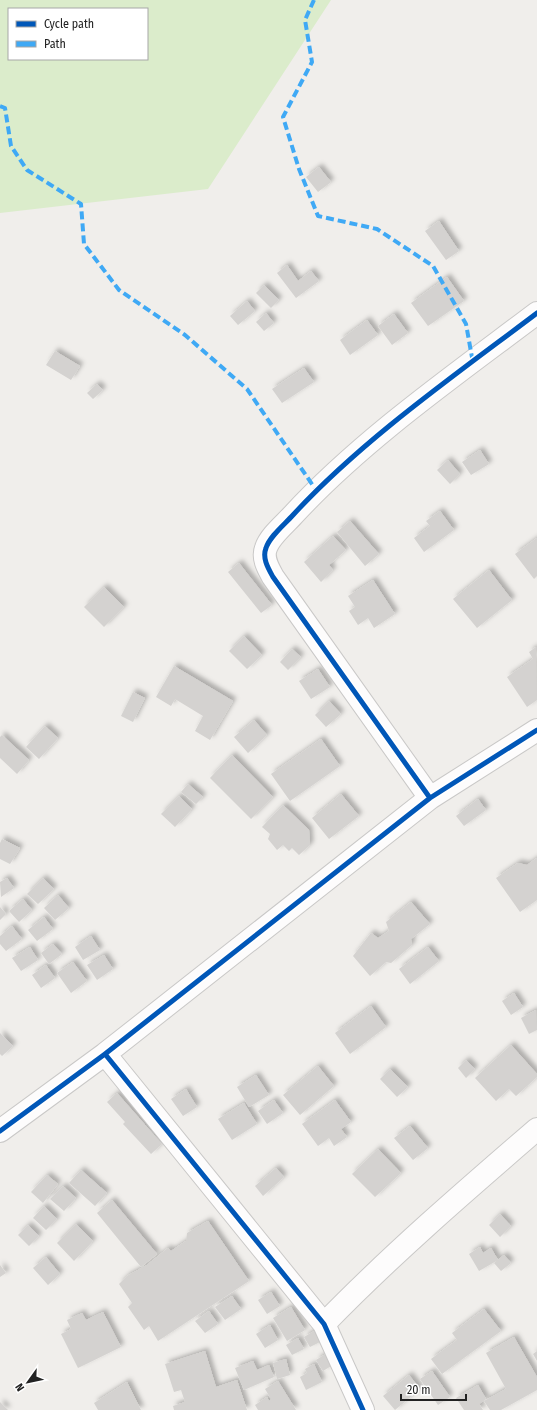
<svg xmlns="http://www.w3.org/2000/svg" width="537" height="1410" font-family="'Fira Sans Condensed',sans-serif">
  <defs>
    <filter id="shadow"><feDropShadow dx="3.5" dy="-3.5" stdDeviation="2" flood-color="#0004"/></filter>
  </defs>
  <rect width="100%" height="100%" fill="#f0eeeb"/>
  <!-- grass -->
  <path fill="#dbeccb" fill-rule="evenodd" d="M 0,0 L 331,0 L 208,189 L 0,213 ZM 9,9 L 147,9 L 147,59 L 9,59 Z"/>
  <!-- building -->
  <path fill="#d4d2d0" filter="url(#shadow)" d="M 319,167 L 331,182 L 318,192 L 306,177 Z
    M 439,221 L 459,251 L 446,260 L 425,231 Z
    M 287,265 L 298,281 L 311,271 L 319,281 L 296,298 L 277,273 Z
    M 447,277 L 464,301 L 428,326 L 411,303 Z
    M 264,285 L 279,300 L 271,308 L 256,293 Z
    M 247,301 L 255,311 L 238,325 L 230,316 Z
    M 266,313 L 274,323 L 264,331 L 256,322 Z
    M 394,314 L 408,333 L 392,345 L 378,326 Z
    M 367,320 L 378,335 L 350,355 L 340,340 Z
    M 55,351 L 80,366 L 71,380 L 46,365 Z
    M 304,368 L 314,382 L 282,403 L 272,389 Z
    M 97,384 L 103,390 L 93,399 L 87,393 Z
    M 480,450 L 489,464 L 471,475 L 462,462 Z
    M 448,460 L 460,474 L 450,484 L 437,470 Z
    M 440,511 L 454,530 L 424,552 L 414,538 L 430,526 L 426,521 Z
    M 350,521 L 379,554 L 365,566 L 337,532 Z
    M 333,536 L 346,550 L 329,565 L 333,570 L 321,582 L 304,562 Z
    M 537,538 L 537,576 L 534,579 L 515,554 Z
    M 239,563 L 272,605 L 261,613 L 228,572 Z
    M 489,570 L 512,600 L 477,628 L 453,599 Z
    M 373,580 L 395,614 L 374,628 L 368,618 L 358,625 L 349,611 L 355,607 L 348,596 Z
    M 104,587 L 124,607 L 104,627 L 84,607 Z
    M 244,636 L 262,655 L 247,669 L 229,651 Z
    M 536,647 L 537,700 L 527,707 L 507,677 L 533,659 L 529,652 Z
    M 292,649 L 301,657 L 288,670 L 280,662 Z
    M 174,666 L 233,701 L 210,740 L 195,731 L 203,716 L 175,699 L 171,706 L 156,697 Z
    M 318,669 L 330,687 L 311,699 L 299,681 Z
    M 133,692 L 145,698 L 133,722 L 121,716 Z
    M 329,701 L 341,714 L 326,727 L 315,715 Z
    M 254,720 L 267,735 L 248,753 L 234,737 Z
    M 45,726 L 58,738 L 39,759 L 26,747 Z
    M 2,735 L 29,760 L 17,774 L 0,758 L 0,737 Z
    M 321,739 L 340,766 L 290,801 L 271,774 Z
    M 232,755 L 273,797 L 251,819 L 210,778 Z
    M 188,784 L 203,797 L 196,804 L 181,792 Z
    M 341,794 L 359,816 L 329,839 L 312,818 Z
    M 179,796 L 192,809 L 175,827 L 161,814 Z
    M 478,799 L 486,810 L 464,826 L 456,816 Z
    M 283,805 L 309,830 L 310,845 L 299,855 L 292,848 L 289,851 L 283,845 L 277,850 L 268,839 L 270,834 L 262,827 Z
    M 2,839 L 20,848 L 10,864 L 0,859 L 0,843 Z
    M 537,858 L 537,900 L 520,912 L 496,878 L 518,863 L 527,865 Z
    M 7,878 L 14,888 L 1,897 L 0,882 Z
    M 43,878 L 54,889 L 38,904 L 27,894 Z
    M 58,895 L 69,908 L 55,920 L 44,908 Z
    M 23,899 L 32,910 L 19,922 L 9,911 Z
    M 411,902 L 430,924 L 411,939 L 412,945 L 391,963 L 386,962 L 370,976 L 353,956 L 371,933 L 378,938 L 389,931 L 386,922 Z
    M 0,907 L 6,914 L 0,920 Z
    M 44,917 L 53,929 L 37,941 L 28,930 Z
    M 12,926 L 22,939 L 6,951 L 0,944 L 0,936 Z
    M 91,936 L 100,950 L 83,960 L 75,947 Z
    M 53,944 L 62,954 L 49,964 L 41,953 Z
    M 30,947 L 38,960 L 21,971 L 12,958 Z
    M 428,947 L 439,961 L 410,984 L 399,969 Z
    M 104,955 L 113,969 L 97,980 L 87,965 Z
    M 73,962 L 87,981 L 71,993 L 57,973 Z
    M 46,965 L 55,978 L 41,988 L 32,975 Z
    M 514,993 L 523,1007 L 511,1015 L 502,1001 Z
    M 371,1006 L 386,1027 L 350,1054 L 335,1033 Z
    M 536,1010 L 537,1030 L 529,1034 L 521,1018 Z
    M 0,1033 L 13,1046 L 2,1056 L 0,1054 Z
    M 511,1045 L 537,1074 L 537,1077 L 516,1096 L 509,1089 L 496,1101 L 475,1078 Z
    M 466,1060 L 475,1069 L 466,1078 L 458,1068 Z
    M 318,1066 L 334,1086 L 300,1115 L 283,1095 Z
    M 390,1069 L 408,1087 L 397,1097 L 380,1079 Z
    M 256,1075 L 269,1095 L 249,1107 L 237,1087 Z
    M 186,1089 L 197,1107 L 183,1116 L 171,1099 Z
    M 117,1093 L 162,1144 L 151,1154 L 123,1124 L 125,1122 L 107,1102 Z
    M 274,1100 L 283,1113 L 267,1124 L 258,1111 Z
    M 335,1100 L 351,1122 L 341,1129 L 347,1137 L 334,1146 L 329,1138 L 318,1146 L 302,1124 Z
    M 244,1103 L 257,1124 L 232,1140 L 218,1119 Z
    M 410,1126 L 428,1148 L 413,1160 L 394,1138 Z
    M 378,1149 L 401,1173 L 375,1197 L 352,1174 Z
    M 276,1168 L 284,1177 L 263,1196 L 255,1186 Z
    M 81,1170 L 107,1193 L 95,1206 L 69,1183 Z
    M 47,1175 L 58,1184 L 43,1203 L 31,1192 Z
    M 63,1186 L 76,1198 L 64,1211 L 50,1199 Z
    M 112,1200 L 157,1254 L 141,1267 L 97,1213 Z
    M 44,1206 L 57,1219 L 46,1230 L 33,1218 Z
    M 500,1214 L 511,1226 L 500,1237 L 489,1225 Z
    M 208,1221 L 249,1281 L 158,1341 L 149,1326 L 144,1330 L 128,1307 L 132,1303 L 119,1284 L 127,1276 L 147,1265 L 168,1248 L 171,1251 L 186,1241 L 187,1233 Z
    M 76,1224 L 93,1241 L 74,1261 L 57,1243 Z
    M 28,1225 L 39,1236 L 29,1246 L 18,1235 Z
    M 480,1247 L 483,1253 L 491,1248 L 498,1260 L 479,1271 L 469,1254 Z
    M 504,1255 L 511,1263 L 501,1271 L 494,1263 Z
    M 46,1257 L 60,1274 L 48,1285 L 33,1268 Z
    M 0,1265 L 6,1273 L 0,1277 Z
    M 271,1292 L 280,1306 L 267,1314 L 258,1300 Z
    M 232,1296 L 241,1309 L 225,1320 L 215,1307 Z
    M 291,1307 L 305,1330 L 287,1341 L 273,1318 Z
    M 484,1309 L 501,1331 L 442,1374 L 431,1359 L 457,1340 L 452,1333 Z
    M 209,1311 L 218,1324 L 205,1333 L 195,1321 Z
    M 103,1312 L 121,1347 L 78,1368 L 61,1334 L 71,1329 L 67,1320 L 82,1313 L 86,1320 Z
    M 270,1325 L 278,1340 L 265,1348 L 256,1334 Z
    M 316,1330 L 322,1341 L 310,1347 L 304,1337 Z
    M 514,1337 L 537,1377 L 537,1390 L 501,1410 L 490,1410 L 484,1401 L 506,1389 L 486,1353 Z
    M 298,1338 L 304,1349 L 292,1355 L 286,1345 Z
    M 205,1351 L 216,1387 L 237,1380 L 247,1410 L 174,1410 L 173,1406 L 185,1402 L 181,1390 L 174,1392 L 165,1364 Z
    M 537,1351 L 537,1361 L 533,1354 Z
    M 329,1352 L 336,1363 L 323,1371 L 316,1360 Z
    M 286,1359 L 290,1375 L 277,1379 L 273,1363 Z
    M 253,1361 L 257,1370 L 269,1365 L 274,1377 L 244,1390 L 235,1368 Z
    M 314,1364 L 322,1382 L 306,1390 L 300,1377 L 307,1373 L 305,1369 Z
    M 432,1371 L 450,1397 L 438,1405 L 420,1379 Z
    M 409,1375 L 420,1389 L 395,1410 L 383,1396 Z
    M 278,1381 L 296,1410 L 258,1410 L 255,1405 L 267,1397 L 269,1401 L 271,1399 L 265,1389 Z
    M 127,1382 L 141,1410 L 98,1410 L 94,1403 Z
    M 478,1385 L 486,1399 L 479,1404 L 483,1410 L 464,1410 L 456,1398 Z
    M 0,1402 L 8,1410 L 0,1410 Z"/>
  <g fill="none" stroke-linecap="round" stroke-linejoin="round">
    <!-- minor casing -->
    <g stroke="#c9c8c7" stroke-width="24">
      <path id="minor" d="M 430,798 L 273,577 C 268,568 262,558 266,548 C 270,536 284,525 293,515 C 362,440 455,375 537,313
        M 105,1054 L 324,1324 L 363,1410
        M 0,1131 L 105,1054 L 430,798 L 537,730
        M 324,1324 C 391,1255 464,1192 537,1129"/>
    </g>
    <!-- minor -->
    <use href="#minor" stroke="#fdfcfc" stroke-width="22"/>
    <!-- quiet -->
    <path stroke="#3fa9f5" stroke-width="4" stroke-dasharray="8 4" stroke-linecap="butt" d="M 314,0 L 305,20 L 312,62 L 283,117 L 299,169 L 318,216 L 377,229 L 433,266 L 466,324 L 473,363
      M 0,106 L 5,108 L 11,146 L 27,170 L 81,204 L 84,244 L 119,290 L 185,335 L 247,389 L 316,490"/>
    <!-- cycleway casing -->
    <g stroke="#fff" stroke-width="8">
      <path id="cycleway" d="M 430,798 L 273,577 C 268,568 262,558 266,548 C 270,536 284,525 293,515 C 362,440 455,375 537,313
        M 105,1054 L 324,1324 L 363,1410
        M 0,1131 L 105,1054 L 430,798 L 537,730"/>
    </g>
    <!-- cycleway -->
    <use href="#cycleway" stroke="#0057b8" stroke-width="5"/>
  </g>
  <!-- legend -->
  <rect x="8" y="8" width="140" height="52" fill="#ffffff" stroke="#a7a7a7"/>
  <rect x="16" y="21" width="20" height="6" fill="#0057b8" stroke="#a7a7a7"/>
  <text x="44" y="28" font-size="12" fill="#222222">Cycle path</text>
  <rect x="16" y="41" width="20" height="6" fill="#3fa9f5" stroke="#a7a7a7"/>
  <text x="44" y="48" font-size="12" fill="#222222">Path</text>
  <!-- north arrow -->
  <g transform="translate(28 1382) rotate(237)" stroke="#ffffff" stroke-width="3" paint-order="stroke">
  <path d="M0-3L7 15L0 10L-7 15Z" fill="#222222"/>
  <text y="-6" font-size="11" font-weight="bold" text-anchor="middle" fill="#222222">N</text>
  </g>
  <!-- scale -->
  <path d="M401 1394v6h65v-6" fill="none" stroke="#222222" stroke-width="2"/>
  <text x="407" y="1394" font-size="12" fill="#222222" stroke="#ffffff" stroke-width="3" paint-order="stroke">20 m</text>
</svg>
